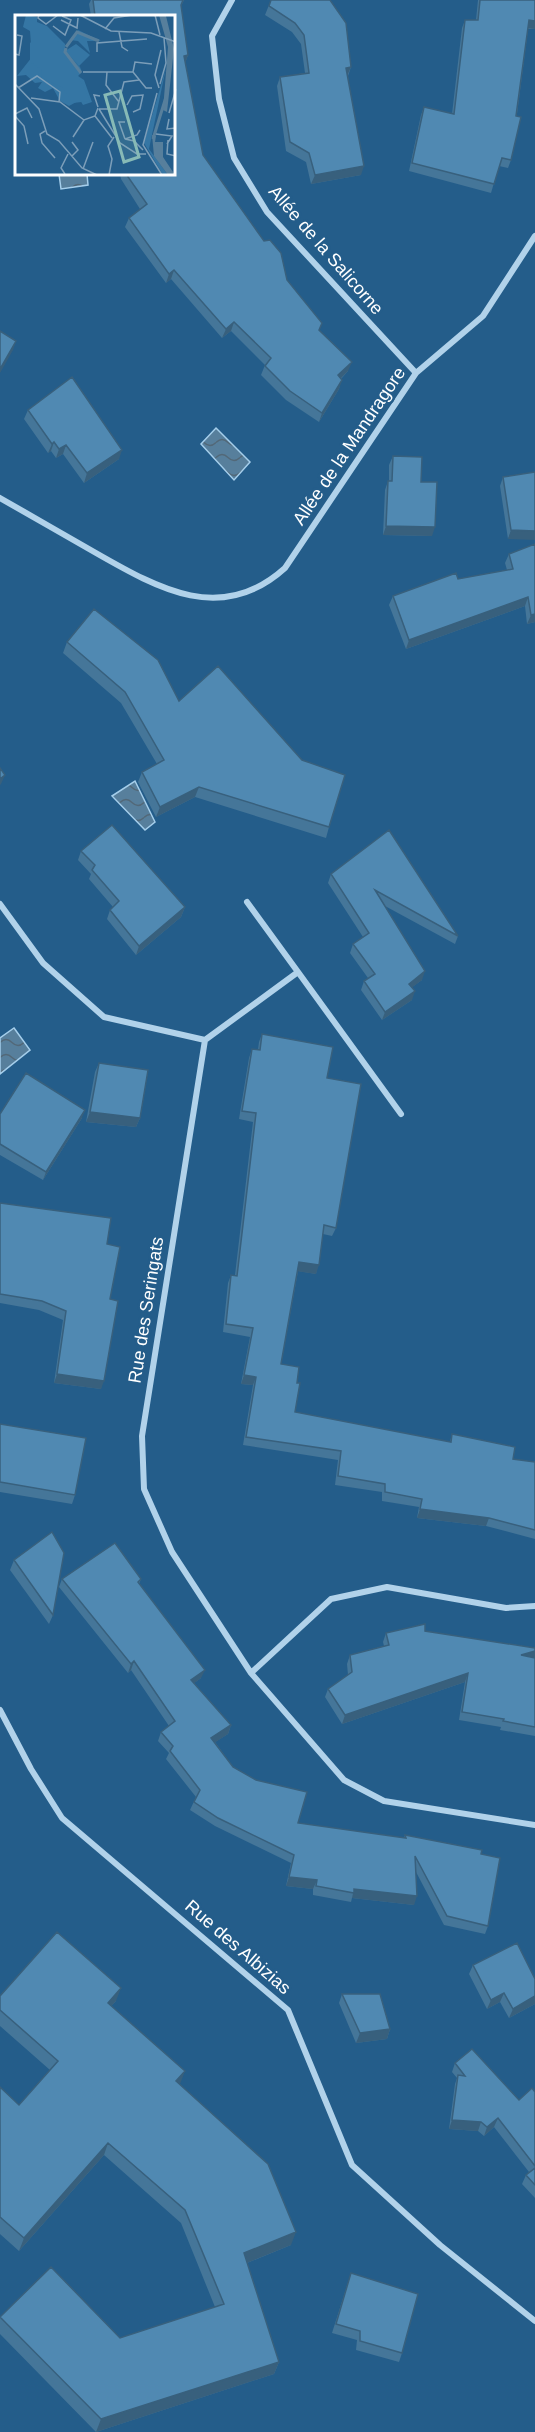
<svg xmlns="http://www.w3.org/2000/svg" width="535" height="2432" font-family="Arial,sans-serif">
  <defs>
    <pattern id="water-waves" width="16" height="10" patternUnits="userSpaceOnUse" patternTransform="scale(1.5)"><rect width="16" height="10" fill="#577f9c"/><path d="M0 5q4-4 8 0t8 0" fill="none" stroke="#526878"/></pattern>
  </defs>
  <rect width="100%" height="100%" fill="#245d8a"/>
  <!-- water -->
  <path fill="url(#water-waves)" stroke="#a5ceeb" stroke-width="1.5" d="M 59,174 L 87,174 L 88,185 L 61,189 Z
    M 216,428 L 250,462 L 234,480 L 201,444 Z
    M 135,781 L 155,822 L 145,830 L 112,796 Z
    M 14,1028 L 30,1050 L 0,1074 L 0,1038 Z"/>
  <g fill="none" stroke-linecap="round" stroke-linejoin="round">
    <!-- minor -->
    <path stroke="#b1d2ea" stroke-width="6" d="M 232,0 L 212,36 L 219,99 L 234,158 L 267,212 L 416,373
      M 0,498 C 32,516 64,535 96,553 C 159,589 222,625 285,568 L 416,373 L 483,316 L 535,236
      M 247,902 L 298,972
      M 0,904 L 43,963 L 104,1017 L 205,1040
      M 401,1114 L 298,972 L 205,1040 L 142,1436 L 144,1489 L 172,1552 L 251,1673 L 344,1780 L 384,1801 L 535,1825
      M 251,1673 L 331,1599 L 387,1587 L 506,1608 L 535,1606
      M 0,1710 L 31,1769 L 62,1818 L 288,2010 L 352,2165 L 440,2245 L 535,2321"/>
  </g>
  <!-- wall -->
  <path fill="#457699" d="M 91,0 L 184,0 L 181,6 L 188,55 L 185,63 L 203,155 L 287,280 L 319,330 L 348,371 L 341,379 L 339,389 L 319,422 L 286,400 L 261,375 L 265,365 L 231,331 L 222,338 L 171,279 L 166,283 L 125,227 L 129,218 L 140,209 L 121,179 L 120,174 L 174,174 L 174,16 L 91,16 L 89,4 Z
    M 271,0 L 351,67 L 348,76 L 361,175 L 311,184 L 306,162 L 286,151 L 277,86 L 280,77 L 305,73 L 301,44 L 292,32 L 265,15 Z
    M 478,0 L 535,0 L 535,29 L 528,29 L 511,160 L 508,168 L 499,166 L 491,193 L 409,171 L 421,115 L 424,107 L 452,114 L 462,28 L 465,20 L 476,20 Z
    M 28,410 L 119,459 L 84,483 L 63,454 L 56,458 L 51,451 L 48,453 L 24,419 Z
    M 393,456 L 432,536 L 383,535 L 385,490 L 388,481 L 389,481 L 389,465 Z
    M 535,472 L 508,539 L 500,486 L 503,477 Z
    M 535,544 L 535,622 L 527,624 L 525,606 L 406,649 L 389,605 L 393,596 L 458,579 L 507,570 L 505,563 L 509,554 Z
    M 67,642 L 179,701 L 329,827 L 326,838 L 195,797 L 156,817 L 138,782 L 142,772 L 157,764 L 121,703 L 63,653 Z
    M 389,830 L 458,936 L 455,944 L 385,906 L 422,980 L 412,987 L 412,1000 L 382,1020 L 361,990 L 364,981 L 368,978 L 350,953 L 353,944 L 363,937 L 328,883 L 331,874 Z
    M 81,851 L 185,907 L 181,917 L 136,955 L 107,919 L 110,910 L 113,907 L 89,879 L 91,874 L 78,860 Z
    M 262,1034 L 327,1078 L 336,1228 L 332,1236 L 323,1234 L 316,1274 L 298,1271 L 281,1364 L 295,1412 L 450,1442 L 452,1434 L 513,1459 L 535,1462 L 535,1539 L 486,1526 L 417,1518 L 419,1507 L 382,1501 L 382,1492 L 335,1485 L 338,1460 L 243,1445 L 253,1385 L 241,1384 L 250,1337 L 223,1332 L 228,1283 L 231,1275 L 235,1275 L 253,1122 L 239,1119 L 249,1058 L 252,1049 L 258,1050 L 259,1042 Z
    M 99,1063 L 140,1118 L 136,1127 L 86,1122 L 95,1072 Z
    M 0,1114 L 82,1118 L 43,1180 L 0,1155 Z
    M 0,1203 L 107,1244 L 110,1299 L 101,1389 L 54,1383 L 63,1320 L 39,1310 L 0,1303 Z
    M 0,1424 L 75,1495 L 72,1504 L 0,1492 Z
    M 14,1560 L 53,1615 L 49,1624 L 10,1570 Z
    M 62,1579 L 141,1579 L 139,1584 L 201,1678 L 194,1683 L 231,1725 L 228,1734 L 215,1742 L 233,1767 L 298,1823 L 404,1838 L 405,1835 L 481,1854 L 488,1926 L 485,1934 L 444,1925 L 416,1872 L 414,1905 L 352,1898 L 351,1902 L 313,1895 L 313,1889 L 286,1886 L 291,1863 L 215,1826 L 190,1810 L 196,1797 L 166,1759 L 169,1753 L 158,1741 L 161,1732 L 169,1726 L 131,1670 L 128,1673 L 59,1587 Z
    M 425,1631 L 535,1648 L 535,1736 L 500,1730 L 501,1727 L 459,1720 L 465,1682 L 342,1724 L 325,1697 L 328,1689 L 348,1675 L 347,1664 L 350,1655 L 384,1646 L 383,1642 L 386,1633 Z
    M 473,1965 L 535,1979 L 535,2004 L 509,2018 L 500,2002 L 487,2009 L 469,1974 Z
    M 342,1994 L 390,2029 L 387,2039 L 356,2043 L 339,2003 Z
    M 0,1996 L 116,2001 L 111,2006 L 180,2084 L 179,2085 L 291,2245 L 247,2263 L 279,2362 L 274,2374 L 96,2432 L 0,2334 L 0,2317 L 120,2338 L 215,2307 L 181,2223 L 104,2155 L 19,2251 L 0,2234 L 0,2087 L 19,2105 L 50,2070 L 0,2026 Z
    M 455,2063 L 519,2100 L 535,2092 L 535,2198 L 522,2184 L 526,2175 L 529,2172 L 494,2127 L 484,2136 L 478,2131 L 449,2129 L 455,2084 L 457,2078 L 452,2072 Z
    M 351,2273 L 402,2353 L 399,2362 L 356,2350 L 357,2340 L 332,2333 Z"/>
  <!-- shaded-wall -->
  <path fill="#38607d" d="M 529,20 L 535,21 L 535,29 L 526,28 Z
    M 188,55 L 185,64 L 184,56 Z
    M 351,67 L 347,76 L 346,68 Z
    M 364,166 L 361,175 L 311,184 L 315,175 Z
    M 174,270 L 171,279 L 166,283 L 169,274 Z
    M 234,322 L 231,331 L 222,338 L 226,329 Z
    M 16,341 L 13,350 L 0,373 L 0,369 Z
    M 352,362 L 348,371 L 335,384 L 338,375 Z
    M 342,380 L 339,389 L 319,422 L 322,413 Z
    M 54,442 L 51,451 L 48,453 L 52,444 Z
    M 66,445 L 63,454 L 56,458 L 59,449 Z
    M 122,450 L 119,459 L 84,483 L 87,473 Z
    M 386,526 L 435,527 L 432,536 L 383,535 Z
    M 511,530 L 535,531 L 535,540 L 508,539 Z
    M 528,597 L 525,606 L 406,649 L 409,640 Z
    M 535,614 L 535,622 L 527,624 L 531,615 Z
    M 5,775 L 1,784 L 0,785 L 0,779 Z
    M 199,787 L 195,797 L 156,817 L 160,807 Z
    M 185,907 L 181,917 L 136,955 L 139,946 Z
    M 425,971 L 422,980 L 406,992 L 409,984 Z
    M 415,991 L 412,1000 L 382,1020 L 385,1012 Z
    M 85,1110 L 82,1118 L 43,1180 L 46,1172 Z
    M 90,1112 L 140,1118 L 136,1127 L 86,1122 Z
    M 299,1262 L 319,1265 L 316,1274 L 296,1271 Z
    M 57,1374 L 104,1381 L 101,1389 L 54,1383 Z
    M 244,1375 L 256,1377 L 253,1385 L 241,1384 Z
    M 420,1509 L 489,1518 L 486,1526 L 417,1518 Z
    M 535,1651 L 535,1658 L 521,1655 Z
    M 134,1661 L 131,1670 L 128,1673 L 131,1664 Z
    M 205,1670 L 201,1678 L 188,1688 L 191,1680 Z
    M 468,1673 L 465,1682 L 342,1724 L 345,1715 Z
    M 231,1725 L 228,1734 L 208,1747 L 211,1738 Z
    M 289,1877 L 317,1880 L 313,1889 L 286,1886 Z
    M 354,1889 L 417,1896 L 414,1905 L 352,1898 Z
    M 121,1988 L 116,2001 L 103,2015 L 108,2003 Z
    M 504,1993 L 500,2002 L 487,2009 L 491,2000 Z
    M 535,1996 L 535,2004 L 509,2018 L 513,2009 Z
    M 390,2029 L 387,2039 L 356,2043 L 360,2033 Z
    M 185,2071 L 180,2084 L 171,2094 L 176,2081 Z
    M 498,2118 L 494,2127 L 484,2136 L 487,2127 Z
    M 452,2120 L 481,2122 L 478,2131 L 449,2129 Z
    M 108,2143 L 104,2155 L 19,2251 L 24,2238 Z
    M 296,2232 L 291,2245 L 239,2266 L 244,2253 Z
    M 279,2362 L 274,2374 L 96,2432 L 101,2419 Z"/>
  <!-- building -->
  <path fill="#5089b2" stroke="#38607d" stroke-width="1.5" d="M 93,0 L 183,0 L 181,5 L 188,55 L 184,56 L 203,155 L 264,241 L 270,240 L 281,253 L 287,280 L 322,323 L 319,330 L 352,362 L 338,375 L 342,380 L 322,413 L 290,391 L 265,366 L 271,358 L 234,322 L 226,329 L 174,270 L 169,274 L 129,218 L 147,204 L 126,174 L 174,174 L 174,16 L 95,16 Z
    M 271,0 L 330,0 L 346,23 L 351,67 L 346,68 L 364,166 L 315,175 L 309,153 L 290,142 L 280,77 L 309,73 L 304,35 L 295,23 L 269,6 Z
    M 480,0 L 535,0 L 535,21 L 529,20 L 516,116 L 521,117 L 511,160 L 502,158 L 494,184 L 412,163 L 424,107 L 454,114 L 465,20 L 478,20 Z
    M 0,331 L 16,341 L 0,369 Z
    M 72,377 L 122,450 L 87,473 L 66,445 L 59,449 L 54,442 L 52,444 L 28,410 Z
    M 393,456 L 422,457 L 421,482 L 437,482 L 435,527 L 386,526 L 388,481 L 392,481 Z
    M 535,472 L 535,531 L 511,530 L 503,477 Z
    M 535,544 L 535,614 L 531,615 L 528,597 L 409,640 L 393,596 L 456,573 L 458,579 L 513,569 L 509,554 Z
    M 94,609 L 158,660 L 179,701 L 218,666 L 302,760 L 345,775 L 329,827 L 199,787 L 160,807 L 142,772 L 164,760 L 125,692 L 67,642 Z
    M 0,768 L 5,775 L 0,779 Z
    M 112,825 L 185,907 L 139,946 L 110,910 L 119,901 L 92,870 L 95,865 L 81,851 Z
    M 389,830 L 458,936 L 375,890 L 425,971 L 409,984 L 415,991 L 385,1012 L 364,981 L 375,974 L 353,944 L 369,933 L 331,874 Z
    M 262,1034 L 333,1047 L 327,1078 L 361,1084 L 336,1228 L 324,1225 L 319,1265 L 299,1262 L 281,1364 L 299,1367 L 297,1383 L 300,1383 L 295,1412 L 451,1442 L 452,1434 L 515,1447 L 513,1459 L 535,1462 L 535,1530 L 489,1518 L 420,1509 L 422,1499 L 385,1492 L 385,1484 L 338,1476 L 341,1451 L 246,1437 L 256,1377 L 244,1375 L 253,1328 L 226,1324 L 231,1275 L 237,1276 L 256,1113 L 242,1111 L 252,1049 L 260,1050 Z
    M 99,1063 L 148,1070 L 140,1118 L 90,1112 Z
    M 26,1073 L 85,1110 L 46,1172 L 0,1144 L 0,1114 Z
    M 0,1203 L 111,1218 L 107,1244 L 120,1247 L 110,1299 L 118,1301 L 104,1381 L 57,1374 L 66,1311 L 42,1301 L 0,1294 Z
    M 0,1424 L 86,1438 L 75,1495 L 0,1482 Z
    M 52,1532 L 64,1553 L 53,1615 L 14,1560 Z
    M 115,1543 L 141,1579 L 138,1582 L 205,1670 L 191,1680 L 231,1725 L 211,1738 L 233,1767 L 256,1780 L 307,1792 L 298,1823 L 406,1838 L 405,1835 L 482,1850 L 481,1854 L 500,1858 L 488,1926 L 447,1916 L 415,1856 L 417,1896 L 354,1889 L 354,1893 L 316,1886 L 317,1880 L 289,1877 L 294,1855 L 218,1818 L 194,1802 L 200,1790 L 170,1751 L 173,1746 L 161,1732 L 175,1721 L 134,1661 L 131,1664 L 62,1579 Z
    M 425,1624 L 425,1631 L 535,1648 L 535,1651 L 521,1655 L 535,1658 L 535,1727 L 503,1721 L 504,1719 L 462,1712 L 468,1673 L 345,1715 L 328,1689 L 352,1672 L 350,1655 L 389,1645 L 386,1633 Z
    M 57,1932 L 121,1988 L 108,2003 L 185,2071 L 176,2081 L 268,2164 L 296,2232 L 244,2253 L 279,2362 L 101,2419 L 0,2317 L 51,2267 L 120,2338 L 224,2304 L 185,2210 L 108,2143 L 24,2238 L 0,2217 L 0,2087 L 19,2105 L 58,2061 L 0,2010 L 0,1996 Z
    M 517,1943 L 535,1979 L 535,1996 L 513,2009 L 504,1993 L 491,2000 L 473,1965 Z
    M 342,1994 L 380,1994 L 390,2029 L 360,2033 Z
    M 472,2049 L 519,2100 L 532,2088 L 535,2092 L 535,2166 L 498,2118 L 487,2127 L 481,2122 L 452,2120 L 458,2075 L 465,2076 L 455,2063 Z
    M 535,2168 L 535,2185 L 526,2175 Z
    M 351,2273 L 418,2294 L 402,2353 L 360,2341 L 360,2331 L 336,2324 Z"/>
  <g text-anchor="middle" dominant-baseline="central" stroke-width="5" stroke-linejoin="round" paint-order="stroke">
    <!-- street labels -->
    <g font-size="18" fill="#fff" stroke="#245d8a">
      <text transform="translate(326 250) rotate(49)">Allée de la Salicorne</text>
      <text transform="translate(349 446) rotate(-56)">Allée de la Mandragore</text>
      <text transform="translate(146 1310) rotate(-81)">Rue des Seringats</text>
      <text transform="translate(238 1947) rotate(41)">Rue des Albizias</text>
    </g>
  </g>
  <!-- overview -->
  <g transform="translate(15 15)">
    <rect width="160" height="160" fill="#245d8a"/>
    <path d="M 61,29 L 75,40 L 64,51 L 50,36 ZM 151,53 L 134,134 L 153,160 L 148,160 L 129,128 Z" fill="#3576a4"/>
    <path d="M 11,0 L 22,2 L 22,7 L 32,11 L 50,29 L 50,36 L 65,52 L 67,57 L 63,61 L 69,65 L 77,87 L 68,90 L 65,85 L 54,91 L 45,86 L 38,73 L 30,77 L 23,73 L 27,67 L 20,68 L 11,60 L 2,61 L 17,42 L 15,16 L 8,12 ZM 63,15 L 86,26 L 72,26 L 75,38 L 63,26 L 55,25 Z" fill="#3576a4"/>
    <path d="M 25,18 L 33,18 L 49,31 L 65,55 L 63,61 L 75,86 L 58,88 L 47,72 L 27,63 L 26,54 L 15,47 L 15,28 Z" fill="#3576a4"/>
    <path d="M 144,0 L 151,1 L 159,34 L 152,97 L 148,95 L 153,32 ZM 137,120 L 141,121 L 140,127 L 148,127 L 148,142 L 160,160 L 153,160 L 139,141 Z" fill="#577f9c"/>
    <path fill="none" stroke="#577f9c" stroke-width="3" d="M 51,32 L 62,17 L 84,26M 51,33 L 50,37 L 66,58M 138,124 L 151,82"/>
    <path fill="none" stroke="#7c9eb9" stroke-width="1.5" d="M 24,0 L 23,3 L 31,9 L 43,0M 65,0 L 96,16 L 136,18 L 161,27M 140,0 L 145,20M 46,5 L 62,13 L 63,3M 38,11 L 50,20 L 56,5 L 47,1M 90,14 L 99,3 L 117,0M 104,17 L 107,32 L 113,36M 82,37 L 82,28 L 132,24M 0,39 L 4,40 L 7,21 L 2,20M 68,57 L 118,57M 92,57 L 91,70 L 104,87M 118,57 L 131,73 L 137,73M 118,57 L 120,47 L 137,49M 0,69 L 24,94 L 32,119 L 44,126 L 67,153 L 82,160M 145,69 L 151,48 L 149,23M 3,73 L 22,61 L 45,77 L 44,87M 144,73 L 140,60 L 146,35M 142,78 L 128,130 L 147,160M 16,83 L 45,87 L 69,105 L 80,101 L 83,93M 112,90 L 117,81 L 128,80 L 125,94 L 118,97M 83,92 L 79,80 L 85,81M 84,94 L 105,128 L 122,139 L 131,139M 84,94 L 102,94 L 109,67 L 124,65M 154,98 L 161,74M 0,99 L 12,93 L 17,103M 0,101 L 9,111 L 13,129M 80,101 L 97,123M 154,104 L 152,114 L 161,113M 110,107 L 104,107 L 110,124M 30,116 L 25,119 L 27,128 L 40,143M 141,119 L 157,121 L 152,129M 58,122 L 69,105M 110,124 L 119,126 L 128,135M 110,124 L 122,120 L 125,115M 153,125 L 152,139 L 161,141M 57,127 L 63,135 L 57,141M 68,154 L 78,127M 50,159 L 46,153 L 53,139M 94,160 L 97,144 L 93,131 L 99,122"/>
    <path fill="#87bab6" fill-opacity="0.15" stroke="#87bab6" stroke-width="3" d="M 105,76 L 124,142 L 109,147 L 90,80 Z"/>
    <rect width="160" height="160" fill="none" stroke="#fff" stroke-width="3"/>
  </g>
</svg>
